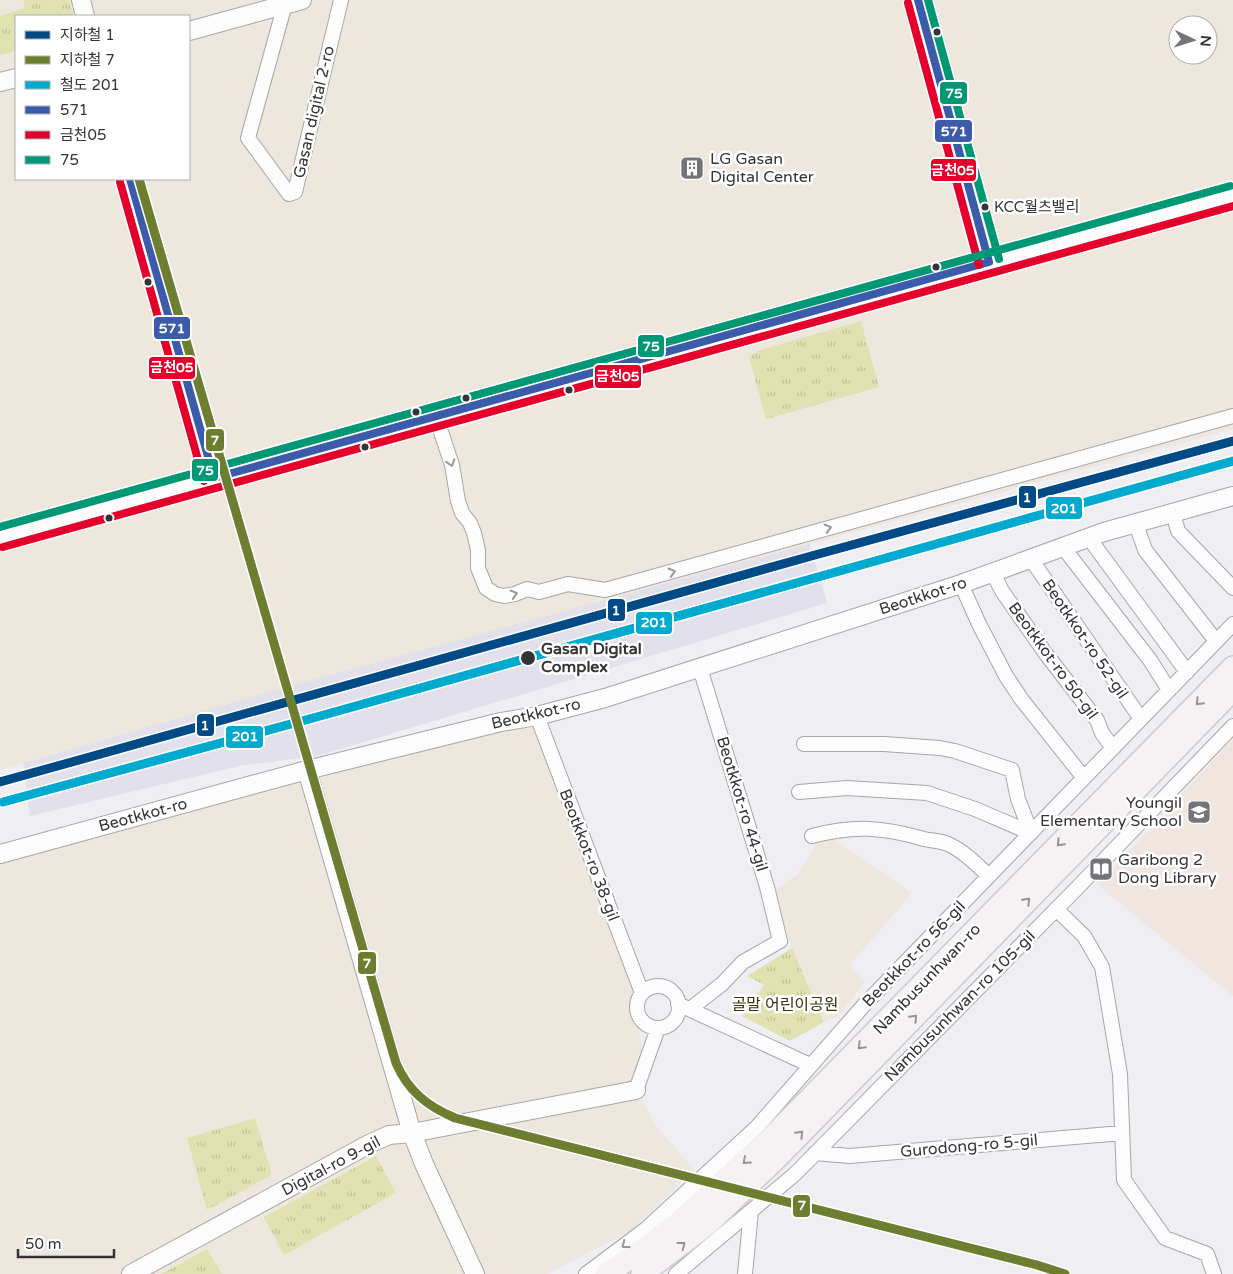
<svg xmlns="http://www.w3.org/2000/svg" width="1233" height="1274" font-family="'Varela Round','Noto Sans KR',sans-serif">
  <defs>
    <pattern id="park-tufts" width="24" height="20" patternUnits="userSpaceOnUse" patternTransform="scale(1.25)"><rect width="24" height="20" fill="#e0e2b1"/><path d="M3 7l-1-3M5 7V3M7 7l1-3M15 17l-1-3M17 17v-4M19 17l1-3" fill="none" stroke="#c1c299"/></pattern>
  </defs>
  <rect width="100%" height="100%" fill="#eeeef3"/>
  <!-- built -->
  <path fill="#e1e0eb" d="M 808,539 L 827,603 L 317,756 L 239,766 L 30,816 L 22,755 Z"/>
  <!-- industrial -->
  <path fill="#ede7de" fill-rule="evenodd" d="M 0,0 L 1233,0 L 1233,429 L 297,684 L 0,770 ZM 16,16 L 189,16 L 189,179 L 16,179 ZM 1178,25 L 1208,25 L 1208,55 L 1178,55 Z
    M 537,716 L 628,959 L 642,1048 L 636,1090 L 657,1127 L 694,1170 L 631,1231 L 547,1274 L 0,1274 L 0,856 Z
    M 830,837 L 912,893 L 850,965 L 865,982 L 838,1017 L 824,1022 L 792,948 L 771,892 L 797,875 L 814,849 L 817,838 Z"/>
  <!-- education -->
  <path fill="#f0e6df" d="M 1233,739 L 1233,996 L 1098,885 Z"/>
  <!-- park -->
  <path fill="url(#park-tufts)" d="M 23,0 L 69,0 L 74,16 L 16,16 L 16,51 L 0,55 L 0,16 L 25,8 Z
    M 861,321 L 879,387 L 766,419 L 749,357 L 757,351 Z
    M 792,948 L 824,1022 L 790,1041 L 742,1016 L 764,985 L 747,976 Z
    M 255,1118 L 272,1175 L 207,1210 L 187,1138 Z
    M 376,1156 L 396,1193 L 284,1255 L 264,1217 Z
    M 207,1249 L 222,1274 L 161,1274 Z"/>
  <g fill="none" stroke-linecap="round" stroke-linejoin="round">
    <!-- minor casing -->
    <g stroke="#a6a6aa" stroke-width="16">
      <path id="minor" d="M 285,4 L 248,138 L 289,194 L 295,192 L 341,0
        M 436,417 L 452,465 L 458,501 L 462,513 L 470,523 L 474,533 L 478,550 L 478,568 L 486,588 L 495,594 L 504,596 L 515,594 L 527,589 L 539,592 L 568,584 L 605,590 L 1233,416
        M 1173,513 L 1178,531 L 1233,588
        M 1136,524 L 1145,550 L 1216,641
        M 1089,538 L 1187,672
        M 1063,547 L 1150,660 L 1169,690
        M 1031,559 L 1141,719
        M 993,573 L 1002,591 L 1046,654 L 1097,720 L 1102,733 L 1113,748
        M 961,584 L 979,624 L 1006,676 L 1022,700 L 1084,778
        M 537,716 L 642,993
        M 804,744 L 884,744 L 940,748 L 955,751 L 1012,770 L 1018,799 L 1031,833
        M 799,792 L 847,788 L 927,793 L 975,809 L 1031,833
        M 812,836 C 855,825 882,827 924,839 C 933,841 943,841 950,845 C 965,852 977,865 989,876
        M 1056,909 L 1084,936 L 1102,967 L 1120,1074 L 1124,1180 L 1165,1238 L 1207,1254 L 1214,1274
        M637 1007a21 21 0 1 1 42 0a21 21 0 1 1-42 0Z
        M 678,1004 L 810,1065
        M 690,1009 L 722,984 L 743,962 L 780,941 L 767,887 L 700,668
        M 636,1090 L 658,1028
        M 815,1153 L 850,1156 L 1122,1133
        M 586,1274 L 646,1229 L 756,1128 L 864,1005 L 1233,624
        M 676,1274 L 795,1174 L 1079,886 L 1233,726
        M 745,1274 L 751,1211"/>
    </g>
    <!-- tertiary casing -->
    <g stroke="#a6a6aa" stroke-width="20">
      <path id="tertiary" d="M 81,0 L 85,16
        M 918,0 L 989,262
        M 189,31 L 302,0
        M 0,82 L 16,78
        M 130,179 L 214,478
        M 0,537 L 1233,196
        M 307,770 L 412,1133 L 424,1164 L 475,1274
        M 0,854 L 307,770 L 501,722 L 537,716 L 605,698 L 961,584 L 1104,532 L 1233,496
        M 131,1274 L 369,1144 L 389,1135 L 412,1133 L 636,1090"/>
    </g>
    <!-- primary casing -->
    <g stroke="#cccccf" stroke-width="24">
      <path id="primary" d="M 606,1274 L 637,1254 L 678,1223 L 767,1142 L 1233,667
        M 642,1274 L 708,1224 L 781,1154 L 1233,690"/>
    </g>
    <!-- minor -->
    <use href="#minor" stroke="#fcfcfd" stroke-width="14"/>
    <!-- tertiary -->
    <use href="#tertiary" stroke="#fcfcfd" stroke-width="18"/>
    <!-- primary -->
    <use href="#primary" stroke="#f6f2f4" stroke-width="21"/>
    <!-- bus-1 casing -->
    <g stroke="#fff" stroke-width="11">
      <path id="bus-1" d="M 918,0 L 989,262
        M 130,179 L 214,478
        M 214,478 L 989,262"/>
    </g>
    <!-- bus-2 casing -->
    <g stroke="#fff" stroke-width="11">
      <path id="bus-2" d="M 908,3 L 979,265
        M 120,182 L 204,481
        M 3,547 L 1233,206"/>
    </g>
    <!-- bus-3 casing -->
    <g stroke="#fff" stroke-width="11">
      <path id="bus-3" d="M 928,0 L 999,259
        M 0,527 L 1230,186"/>
    </g>
    <!-- bus-1 -->
    <use href="#bus-1" stroke="#3d5bab" stroke-width="8"/>
    <!-- bus-2 -->
    <use href="#bus-2" stroke="#e4002b" stroke-width="8"/>
    <!-- bus-3 -->
    <use href="#bus-3" stroke="#009775" stroke-width="8"/>
    <!-- rail-1 casing -->
    <g stroke="#fff" stroke-width="12">
      <path id="rail-1" d="M 3,802 L 313,718 L 1233,461"/>
    </g>
    <!-- rail-1 -->
    <use href="#rail-1" stroke="#00a9ce" stroke-width="9"/>
    <!-- metro-1 casing -->
    <g stroke="#fff" stroke-width="12">
      <path id="metro-1" d="M 0,782 L 815,555 L 1233,441"/>
    </g>
    <!-- metro-2 casing -->
    <g stroke="#fff" stroke-width="12">
      <path id="metro-2" d="M 139,179 L 396,1063 C 408,1091 427,1106 455,1118 L 1037,1265 L 1065,1274"/>
    </g>
    <!-- metro-1 -->
    <use href="#metro-1" stroke="#004a85" stroke-width="9"/>
    <!-- metro-2 -->
    <use href="#metro-2" stroke="#6e7e31" stroke-width="9"/>
  </g>
  <!-- one-way arrows -->
  <defs><path id="oneway-chevron" d="M-2-3.5L2.5 0L-2 3.5" fill="none" stroke-width="1.6" stroke-linecap="round" stroke-linejoin="round" transform="scale(1.25)"/></defs>
  <g stroke="#98989a">
    <use href="#oneway-chevron" transform="translate(451 463) rotate(73)"/>
    <use href="#oneway-chevron" transform="translate(828 528) rotate(-16)"/>
    <use href="#oneway-chevron" transform="translate(672 572) rotate(-16)"/>
    <use href="#oneway-chevron" transform="translate(514 594) rotate(-16)"/>
    <use href="#oneway-chevron" transform="translate(625 1245) rotate(143)"/>
  </g>
  <g stroke="#959396">
    <use href="#oneway-chevron" transform="translate(1199 702) rotate(134)"/>
    <use href="#oneway-chevron" transform="translate(1060 843) rotate(134)"/>
    <use href="#oneway-chevron" transform="translate(1027 901) rotate(-46)"/>
    <use href="#oneway-chevron" transform="translate(914 1018) rotate(-46)"/>
    <use href="#oneway-chevron" transform="translate(861 1046) rotate(134)"/>
    <use href="#oneway-chevron" transform="translate(800 1134) rotate(-46)"/>
    <use href="#oneway-chevron" transform="translate(746 1161) rotate(138)"/>
    <use href="#oneway-chevron" transform="translate(682 1245) rotate(-38)"/>
  </g>
  <!-- icons -->
  <defs>
    <g id="building-square" transform="scale(1.25)"><rect x="-9" y="-9" width="18" height="18" rx="4" fill="#757579" stroke="#fff"/><path d="M-4-6H4V6H1V3H-1V6H-4ZM-2.5-4.3h1.7v1.8h-1.7ZM.8-4.3h1.7v1.8H.8ZM-2.5-1h1.7V.8h-1.7ZM.8-1h1.7V.8H.8Z" fill="#fff"/></g>
    <g id="school-square" transform="scale(1.25)"><rect x="-9" y="-9" width="18" height="18" rx="4" fill="#757579" stroke="#fff"/><path d="M0-5L7-2L0 1L-7-2ZM-4 1L0 2.5L4 1V4Q0 6-4 4Z" fill="#fff"/></g>
    <g id="library-square" transform="scale(1.25)"><rect x="-9" y="-9" width="18" height="18" rx="4" fill="#757579" stroke="#fff"/><path d="M-6-4Q-3-5.5-.7-3.5V5Q-3 3-6 4ZM6-4Q3-5.5 .7-3.5V5Q3 3 6 4Z" fill="#fff"/></g>
  </defs>
  <g fill-rule="evenodd">
    <use href="#building-square" x="692" y="168"/>
    <use href="#school-square" x="1199" y="812"/>
    <use href="#library-square" x="1101" y="869"/>
  </g>
  <!-- markers -->
  <g fill="#343437" stroke="#fff" stroke-width="2">
    <circle cx="937" cy="32" r="4.5"/>
    <circle cx="985" cy="207" r="4.5"/>
    <circle cx="936" cy="267" r="4.5"/>
    <circle cx="148" cy="282" r="4.5"/>
    <circle cx="569" cy="390" r="4.5"/>
    <circle cx="466" cy="398" r="4.5"/>
    <circle cx="416" cy="412" r="4.5"/>
    <circle cx="365" cy="447" r="4.5"/>
    <circle cx="109" cy="518" r="4.5"/>
    <circle cx="528" cy="658" r="8"/>
  </g>
  <g text-anchor="middle" dominant-baseline="central" stroke-width="5" stroke-linejoin="round" paint-order="stroke">
    <!-- bus labels -->
    <g font-size="15" fill="#343437" stroke="#fff" text-anchor="start">
      <text x="994" y="207">KCC월츠밸리</text>
    </g>
    <!-- street labels -->
    <g font-size="16" fill="#343437" stroke="#fff">
      <text transform="translate(314 112) rotate(-77)">Gasan digital 2-ro</text>
      <text transform="translate(923 596) rotate(-18)">Beotkkot-ro</text>
      <text transform="translate(1085 639) rotate(56)">Beotkkot-ro 52-gil</text>
      <text transform="translate(1053 661) rotate(54)">Beotkkot-ro 50-gil</text>
      <text transform="translate(536 714) rotate(-13)">Beotkkot-ro</text>
      <text transform="translate(742 804) rotate(73)">Beotkkot-ro 44-gil</text>
      <text transform="translate(143 815) rotate(-15)">Beotkkot-ro</text>
      <text transform="translate(589 855) rotate(69)">Beotkkot-ro 38-gil</text>
      <text transform="translate(914 954) rotate(-46)">Beotkkot-ro 56-gil</text>
      <text transform="translate(927 979) rotate(-46)">Nambusunhwan-ro</text>
      <text transform="translate(960 1006) rotate(-45)">Nambusunhwan-ro 105-gil</text>
      <text transform="translate(969 1146) rotate(-5)">Gurodong-ro 5-gil</text>
      <text transform="translate(331 1166) rotate(-28)">Digital-ro 9-gil</text>
    </g>
    <!-- poi labels -->
    <g font-size="16" fill="#343437" stroke="#fff" text-anchor="start">
      <text x="710" y="159">LG Gasan<tspan x="710" dy="18">Digital Center</tspan></text>
      <text x="1182" y="803" text-anchor="end">Youngil<tspan x="1182" dy="18">Elementary School</tspan></text>
      <text x="1118" y="860">Garibong 2<tspan x="1118" dy="18">Dong Library</tspan></text>
    </g>
    <!-- stop labels -->
    <g font-size="16" font-weight="bold" fill="#343437" stroke="#fff" text-anchor="start">
      <text x="541" y="649">Gasan Digital<tspan x="541" dy="18">Complex</tspan></text>
    </g>
    <!-- park labels -->
    <g font-size="16" fill="#34350c" stroke="#fff">
      <text x="785" y="1005">골말 어린이공원</text>
    </g>
  </g>
  <g stroke="#fff" stroke-width="2">
    <rect x="939" y="81" width="29" height="24" rx="5" fill="#009775"/>
    <rect x="934" y="119" width="39" height="24" rx="5" fill="#3d5bab"/>
    <rect x="930" y="158" width="47" height="24" rx="5" fill="#e4002b"/>
    <rect x="153" y="316" width="38" height="24" rx="5" fill="#3d5bab"/>
    <rect x="637" y="334" width="28" height="24" rx="5" fill="#009775"/>
    <rect x="148" y="356" width="48" height="24" rx="5" fill="#e4002b"/>
    <rect x="594" y="364" width="48" height="25" rx="5" fill="#e4002b"/>
    <rect x="205" y="428" width="20" height="24" rx="5" fill="#6e7e31"/>
    <rect x="191" y="458" width="28" height="24" rx="5" fill="#009775"/>
    <rect x="1018" y="485" width="19" height="24" rx="5" fill="#004a85"/>
    <rect x="1045" y="496" width="38" height="24" rx="5" fill="#00a9ce"/>
    <rect x="607" y="598" width="19" height="24" rx="5" fill="#004a85"/>
    <rect x="635" y="611" width="38" height="24" rx="5" fill="#00a9ce"/>
    <rect x="196" y="713" width="19" height="24" rx="5" fill="#004a85"/>
    <rect x="225" y="725" width="39" height="24" rx="5" fill="#00a9ce"/>
    <rect x="357" y="951" width="20" height="24" rx="5" fill="#6e7e31"/>
    <rect x="792" y="1194" width="19" height="24" rx="5" fill="#6e7e31"/>
  </g>
  <g font-size="14" text-anchor="middle" font-weight="bold" fill="#fff">
    <text x="954" y="98">75</text>
    <text x="954" y="136">571</text>
    <text x="953" y="175">금천05</text>
    <text x="172" y="333">571</text>
    <text x="651" y="351">75</text>
    <text x="172" y="372">금천05</text>
    <text x="618" y="381">금천05</text>
    <text x="215" y="445">7</text>
    <text x="205" y="475">75</text>
    <text x="1027" y="502">1</text>
    <text x="1064" y="513">201</text>
    <text x="616" y="615">1</text>
    <text x="654" y="627">201</text>
    <text x="205" y="730">1</text>
    <text x="245" y="741">201</text>
    <text x="367" y="968">7</text>
    <text x="802" y="1210">7</text>
  </g>
  <!-- legend -->
  <rect x="15" y="15" width="175" height="165" fill="#ffffff" stroke="#aeaeaf"/>
  <rect x="25" y="31" width="25" height="8" fill="#004a85" stroke="#aeaeaf"/>
  <text x="60" y="40" font-size="15" fill="#343437">지하철 1</text>
  <rect x="25" y="56" width="25" height="8" fill="#6e7e31" stroke="#aeaeaf"/>
  <text x="60" y="65" font-size="15" fill="#343437">지하철 7</text>
  <rect x="25" y="81" width="25" height="8" fill="#00a9ce" stroke="#aeaeaf"/>
  <text x="60" y="90" font-size="15" fill="#343437">철도 201</text>
  <rect x="25" y="106" width="25" height="8" fill="#3d5bab" stroke="#aeaeaf"/>
  <text x="60" y="115" font-size="15" fill="#343437">571</text>
  <rect x="25" y="131" width="25" height="8" fill="#e4002b" stroke="#aeaeaf"/>
  <text x="60" y="140" font-size="15" fill="#343437">금천05</text>
  <rect x="25" y="156" width="25" height="8" fill="#009775" stroke="#aeaeaf"/>
  <text x="60" y="165" font-size="15" fill="#343437">75</text>
  <!-- north arrow -->
  <g transform="translate(1193 40) rotate(94)"><circle r="24" fill="#ffffff" stroke="#aeaeaf"/>
  <path d="M0-4L9 19L0 12L-9 19Z" fill="#757579"/>
  <text y="-8" font-size="14" font-weight="bold" text-anchor="middle" fill="#343437">N</text>
  </g>
  <!-- scale -->
  <path d="M18 1249v8h96v-8" fill="none" stroke="#343437" stroke-width="2.5"/>
  <text x="25" y="1249" font-size="15" fill="#343437" stroke="#ffffff" stroke-width="4" paint-order="stroke">50 m</text>
</svg>
